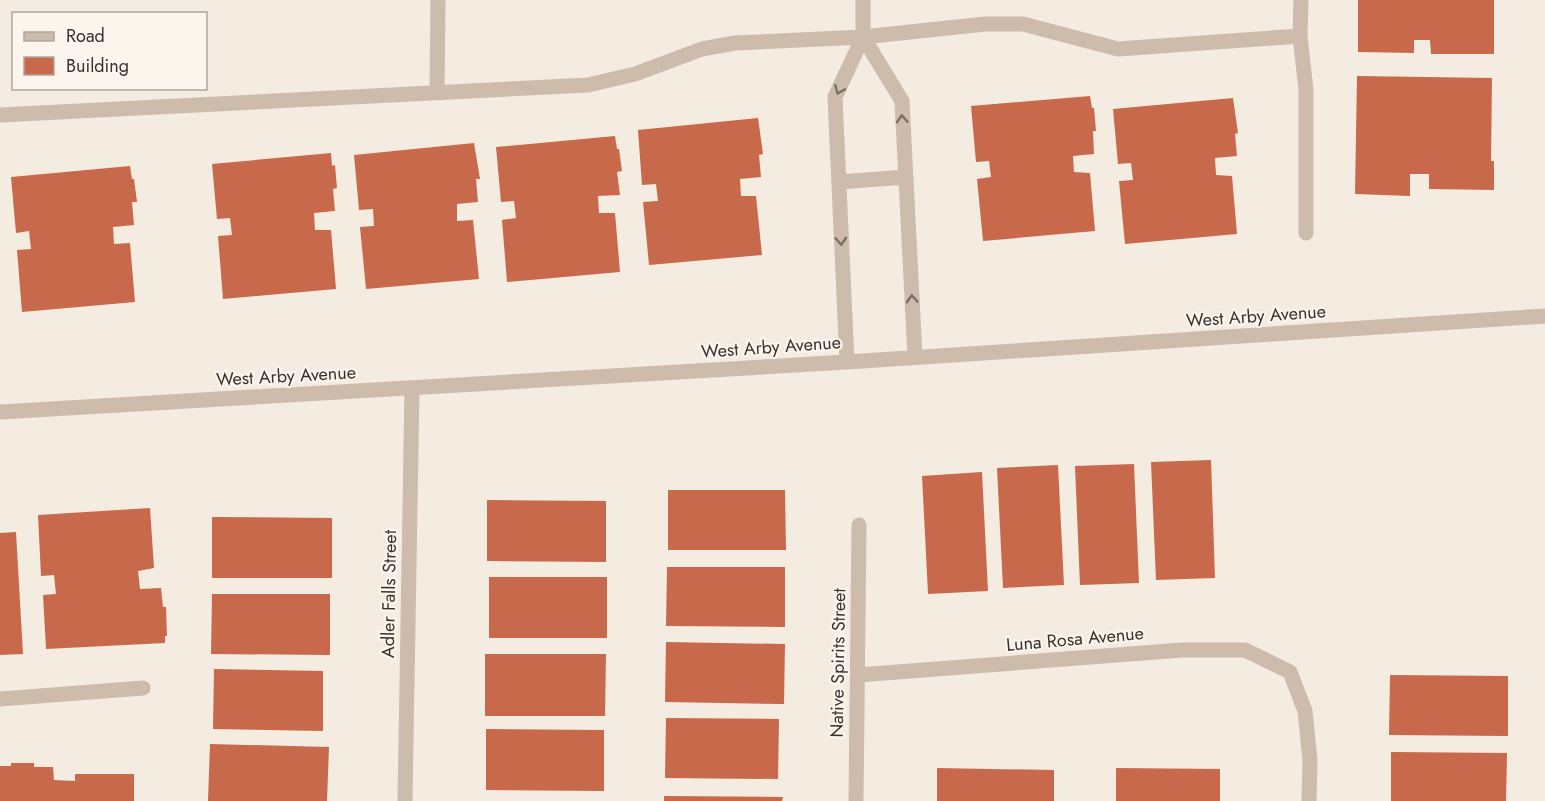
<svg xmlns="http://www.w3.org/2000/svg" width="1545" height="801" font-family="Jost,sans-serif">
  <rect width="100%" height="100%" fill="#f4ebe1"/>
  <!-- building -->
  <path fill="#c8694b" d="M 1358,0 L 1494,0 L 1494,54 L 1431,54 L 1430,40 L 1414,40 L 1414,53 L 1358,52 Z
    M 1357,76 L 1492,78 L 1491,161 L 1494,161 L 1494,190 L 1429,189 L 1429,174 L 1410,174 L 1410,196 L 1355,194 Z
    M 1090,96 L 1092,108 L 1094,108 L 1096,131 L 1093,131 L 1094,154 L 1073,156 L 1074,172 L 1090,173 L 1095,231 L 983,241 L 977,179 L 991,177 L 989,161 L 976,162 L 971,106 Z
    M 1233,98 L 1238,133 L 1235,134 L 1237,156 L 1215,158 L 1216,175 L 1232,176 L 1237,234 L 1125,244 L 1119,181 L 1133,180 L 1131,163 L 1118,164 L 1113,109 Z
    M 758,118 L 763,154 L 759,155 L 761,177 L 740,179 L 741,196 L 756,196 L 762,255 L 649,265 L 643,202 L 658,201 L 656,184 L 642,185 L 638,130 Z
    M 615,136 L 617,149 L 619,149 L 622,171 L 617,172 L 620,195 L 598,196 L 599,213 L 615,213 L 620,272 L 507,282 L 502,220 L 516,218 L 514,201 L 501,202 L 496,147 Z
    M 474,143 L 480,179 L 476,179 L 478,202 L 457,204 L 457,221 L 473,220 L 479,279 L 366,289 L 360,227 L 374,226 L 373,209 L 359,210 L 354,155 Z
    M 331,153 L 332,166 L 335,165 L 337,188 L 333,189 L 335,211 L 314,213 L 315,230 L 331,230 L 336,289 L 223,299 L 218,236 L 232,235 L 230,218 L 217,219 L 212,164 Z
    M 130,166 L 132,179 L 134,179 L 137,202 L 132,202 L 134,225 L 113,227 L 114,244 L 130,243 L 135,302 L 22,312 L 17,250 L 31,249 L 29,231 L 16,233 L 11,177 Z
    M 1211,460 L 1215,578 L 1156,580 L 1151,462 Z
    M 1134,464 L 1139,583 L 1080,585 L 1075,466 Z
    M 1058,465 L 1064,585 L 1003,588 L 997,468 Z
    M 982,472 L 988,591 L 928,594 L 922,476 Z
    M 668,490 L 785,490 L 786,550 L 668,550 Z
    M 487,500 L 606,501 L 606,562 L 487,561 Z
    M 150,508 L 154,568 L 138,571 L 140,589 L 161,588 L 163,607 L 166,607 L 167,636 L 165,636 L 165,643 L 46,649 L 43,595 L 56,594 L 54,575 L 41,576 L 38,515 Z
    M 212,517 L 332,518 L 332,578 L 212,578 Z
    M 16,532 L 23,654 L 0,655 L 0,533 Z
    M 667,567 L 785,567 L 785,627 L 666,626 Z
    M 489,577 L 607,577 L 607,638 L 489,638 Z
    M 212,594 L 330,594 L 330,655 L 211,654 Z
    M 666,642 L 785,644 L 784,704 L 665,702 Z
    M 485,654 L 606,654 L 605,716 L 485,716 Z
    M 214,669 L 323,671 L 323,731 L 213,729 Z
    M 1390,675 L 1508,676 L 1508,736 L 1389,735 Z
    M 666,718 L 779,719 L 778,779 L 665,778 Z
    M 486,729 L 604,730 L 604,791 L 486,790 Z
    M 210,744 L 329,747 L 327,801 L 208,801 Z
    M 1391,752 L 1507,753 L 1506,801 L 1391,801 Z
    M 11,763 L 34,763 L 34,767 L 53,767 L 54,780 L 75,781 L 75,774 L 134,774 L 134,801 L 0,801 L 0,766 L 11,766 Z
    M 937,768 L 1054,770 L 1054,801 L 937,801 Z
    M 1116,768 L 1220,769 L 1220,801 L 1116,801 Z
    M 664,796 L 783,797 L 782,801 L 664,801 Z"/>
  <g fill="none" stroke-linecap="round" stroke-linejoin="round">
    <!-- minor -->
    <path stroke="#cdbbac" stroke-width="15" d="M 1301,0 L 1300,36 L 1306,90 L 1306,233
      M 863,37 L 902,101 L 915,357
      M 437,92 L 438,0
      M 0,115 L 588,85 L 635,74 L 702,49 L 735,43 L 863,37 L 985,24 L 1023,24 L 1118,49 L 1300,36
      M 839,182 L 906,177
      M 847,362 L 835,97 L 863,37 L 863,0
      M 0,412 L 847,362 L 1545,316
      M 858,675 L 1182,650 L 1245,650 L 1290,672 L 1305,711 L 1310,760 L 1309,801
      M 0,699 L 143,688
      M 405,801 L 412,388
      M 856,801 L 859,525"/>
  </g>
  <!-- one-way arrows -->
  <defs><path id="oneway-chevron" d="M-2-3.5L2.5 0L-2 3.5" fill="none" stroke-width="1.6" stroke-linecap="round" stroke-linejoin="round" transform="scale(1.5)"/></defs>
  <g stroke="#7d6f65">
    <use href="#oneway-chevron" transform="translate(839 90) rotate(112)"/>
    <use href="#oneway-chevron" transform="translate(902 119) rotate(-93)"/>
    <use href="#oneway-chevron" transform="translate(841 241) rotate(87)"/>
    <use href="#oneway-chevron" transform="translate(912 299) rotate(-93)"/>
  </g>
  <g text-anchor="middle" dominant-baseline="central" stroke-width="4.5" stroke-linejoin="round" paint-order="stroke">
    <!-- street labels -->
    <g font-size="18" fill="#3b302b" stroke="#fbf5ee">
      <text transform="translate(1256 316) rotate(-4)">West Arby Avenue</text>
      <text transform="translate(771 347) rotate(-4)">West Arby Avenue</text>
      <text transform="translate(286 376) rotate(-3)">West Arby Avenue</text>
      <text transform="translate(389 594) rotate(-89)">Adler Falls Street</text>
      <text transform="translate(1075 639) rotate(-5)">Luna Rosa Avenue</text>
      <text transform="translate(838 663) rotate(-89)">Native Spirits Street</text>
    </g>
  </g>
  <!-- legend -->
  <rect x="12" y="12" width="195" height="78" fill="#fbf5ee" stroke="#aea6a0" stroke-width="1.5"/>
  <rect x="24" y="32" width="30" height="9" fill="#cdbbac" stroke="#aea6a0" stroke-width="1.5"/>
  <text x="66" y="42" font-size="18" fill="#3b302b">Road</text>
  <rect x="24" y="57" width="30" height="18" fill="#c8694b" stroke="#aea6a0" stroke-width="1.5"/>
  <text x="66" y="72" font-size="18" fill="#3b302b">Building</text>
</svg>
